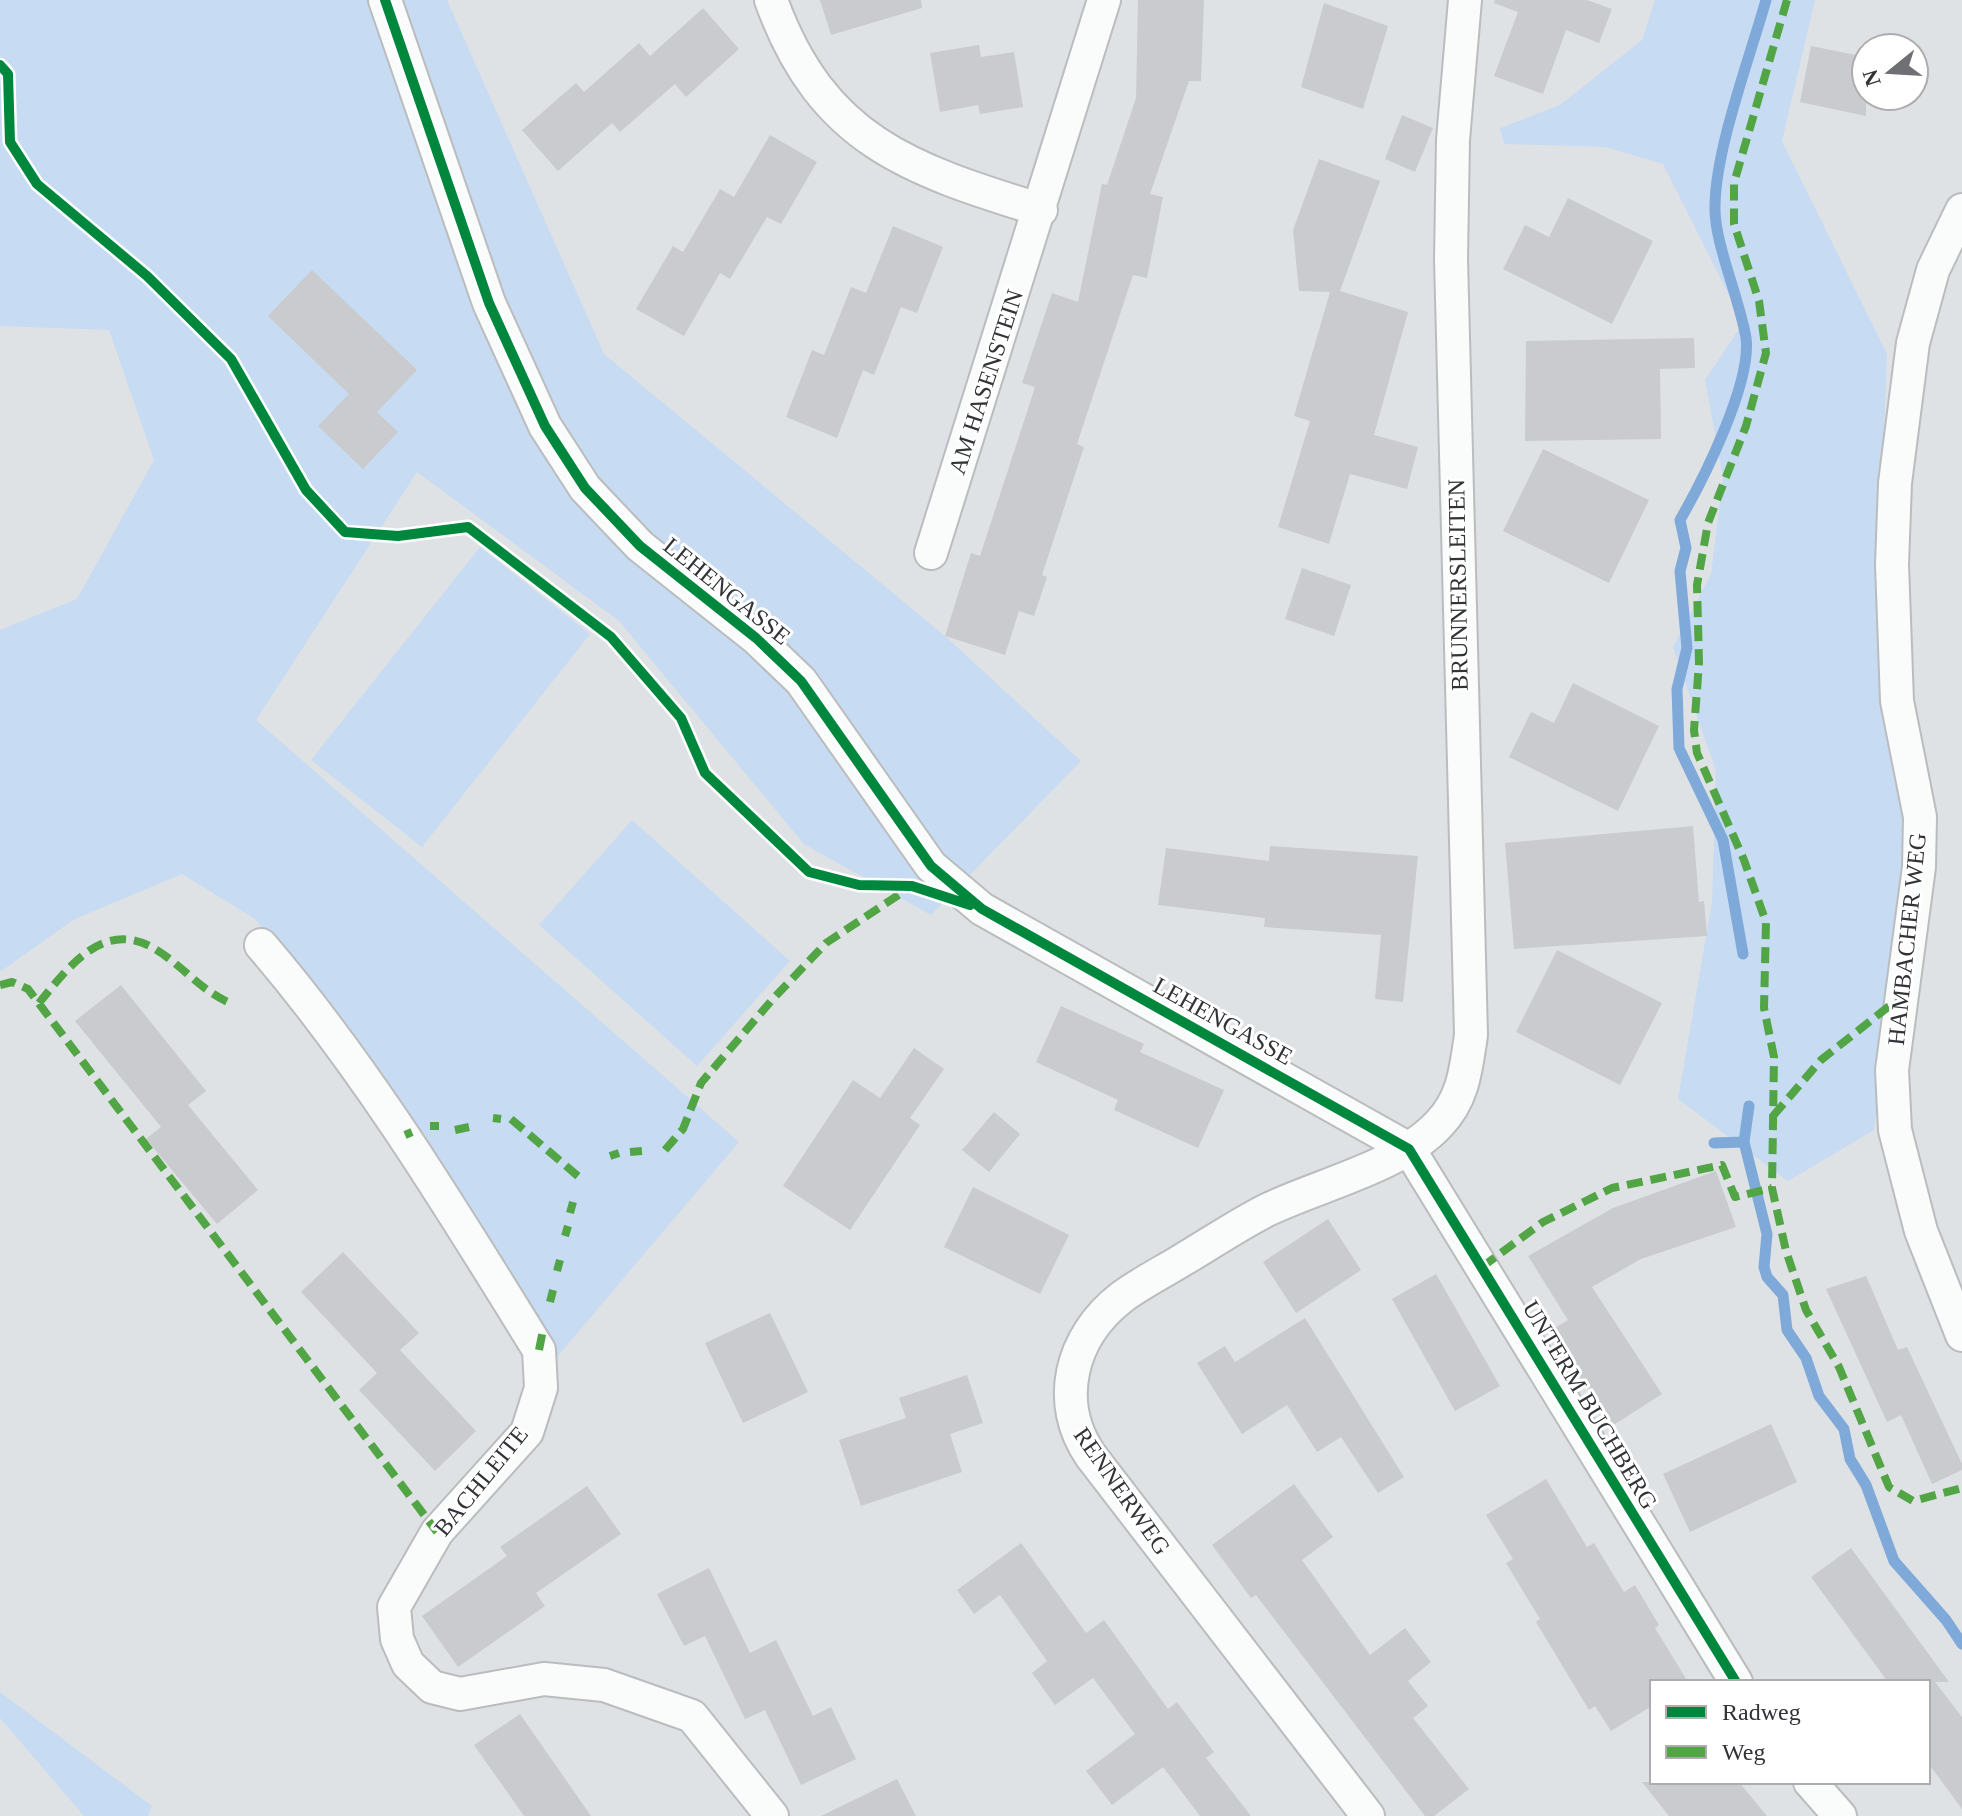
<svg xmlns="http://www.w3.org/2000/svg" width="1962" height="1816" font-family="'Times New Roman',serif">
  <rect width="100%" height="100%" fill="#dfe2e5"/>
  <!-- green -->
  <path fill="#c7dbf2" d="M 0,0 L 447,0 L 604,354 L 945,636 L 1081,761 L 931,915 L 804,844 L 619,621 L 417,472 L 256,720 L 739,1142 L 557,1357 L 386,1092 L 255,919 L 182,874 L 73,920 L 0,972 L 0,630 L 77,599 L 154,460 L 109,330 L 0,326 Z
    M 1655,0 L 1815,0 L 1782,141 L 1887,354 L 1877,631 L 1911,851 L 1874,1130 L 1788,1181 L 1678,1099 L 1712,902 L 1716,771 L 1673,647 L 1711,574 L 1723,478 L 1705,380 L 1743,323 L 1663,164 L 1605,147 L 1504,144 L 1500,128 L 1560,105 L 1642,40 Z
    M 480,547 L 590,634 L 422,847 L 311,760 Z
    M 632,820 L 790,961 L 697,1066 L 539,925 Z
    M 0,1692 L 152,1806 L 148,1816 L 84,1816 L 0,1718 Z"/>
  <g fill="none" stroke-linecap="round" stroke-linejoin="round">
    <!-- stream -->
    <path stroke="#7fa9d9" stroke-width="11" d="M 1743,954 L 1723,840 L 1679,748 L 1677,689 L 1687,648 L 1680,571 L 1686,548 L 1680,520 C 1703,480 1752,383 1746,338 C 1740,300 1714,242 1715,207 C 1715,150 1750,57 1766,0
      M 1749,1106 L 1744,1142 L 1767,1234 L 1764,1267 L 1767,1277 L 1783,1295 L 1787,1330 L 1806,1358 L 1819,1396 L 1844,1429 L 1850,1459 L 1866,1485 L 1894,1561 L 1946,1620 L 1962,1644
      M 1714,1143 L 1744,1142"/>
  </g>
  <!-- building -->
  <path fill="#c9cbce" d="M 820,0 L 921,0 L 922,8 L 831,35 Z
    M 1138,0 L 1204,0 L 1201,81 L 1189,81 L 1150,194 L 1163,197 L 1147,278 L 1133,275 L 1077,444 L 1084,447 L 1042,575 L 1047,577 L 1034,616 L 1019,611 L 1005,655 L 945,636 L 971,553 L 980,556 L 1035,387 L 1022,383 L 1052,293 L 1078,302 L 1102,184 L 1107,185 L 1136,98 Z
    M 1495,0 L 1587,0 L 1612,9 L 1599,43 L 1566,30 L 1543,94 L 1494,76 L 1518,12 L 1494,3 Z
    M 1324,3 L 1388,26 L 1363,109 L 1301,87 Z
    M 703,8 L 739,49 L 686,97 L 675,84 L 620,132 L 612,123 L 558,171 L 522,130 L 576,83 L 584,92 L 639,43 L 650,56 Z
    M 979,45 L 981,57 L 1014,52 L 1023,107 L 980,114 L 978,105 L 940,112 L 930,53 Z
    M 1811,46 L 1866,57 L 1866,116 L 1800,102 Z
    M 1402,115 L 1433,128 L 1415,172 L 1385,159 Z
    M 770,135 L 817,162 L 781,224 L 767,217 L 730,279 L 720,273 L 684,336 L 636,309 L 673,246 L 683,252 L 720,189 L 734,197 Z
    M 1319,159 L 1380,181 L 1340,291 L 1408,312 L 1374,435 L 1418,447 L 1407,489 L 1350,474 L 1329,544 L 1278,527 L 1310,421 L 1294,416 L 1330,292 L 1299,291 L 1293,230 Z
    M 1568,198 L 1653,241 L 1612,324 L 1503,269 L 1525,225 L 1549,237 Z
    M 893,226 L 943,247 L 917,313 L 901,307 L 874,375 L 863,370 L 837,438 L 786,417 L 812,350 L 824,355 L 851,287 L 866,293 Z
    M 312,270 L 417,370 L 377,412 L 398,432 L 363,469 L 318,426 L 349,394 L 268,316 Z
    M 1694,338 L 1695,368 L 1660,369 L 1661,439 L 1525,441 L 1526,341 Z
    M 1543,449 L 1649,500 L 1609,583 L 1503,531 Z
    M 1302,568 L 1351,585 L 1334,636 L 1285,619 Z
    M 1573,683 L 1659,726 L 1618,811 L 1509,757 L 1531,712 L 1554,723 Z
    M 1693,826 L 1699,902 L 1704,901 L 1707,936 L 1514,949 L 1505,843 Z
    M 1270,846 L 1418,856 L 1403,1002 L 1375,999 L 1381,935 L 1264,927 L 1265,918 L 1158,905 L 1166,848 L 1269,861 Z
    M 1557,950 L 1662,1003 L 1620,1085 L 1516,1032 Z
    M 121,985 L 206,1091 L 188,1105 L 258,1190 L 217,1224 L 146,1139 L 161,1127 L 75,1021 Z
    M 1061,1006 L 1144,1044 L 1140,1052 L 1224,1090 L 1198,1148 L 1114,1110 L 1118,1100 L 1036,1062 Z
    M 914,1048 L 944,1069 L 910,1118 L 920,1125 L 850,1230 L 783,1186 L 853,1080 L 880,1098 Z
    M 994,1112 L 1020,1134 L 989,1172 L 962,1150 Z
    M 1716,1171 L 1736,1227 L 1641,1259 L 1592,1287 L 1662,1394 L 1612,1426 L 1550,1331 L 1568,1320 L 1528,1256 L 1613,1208 Z
    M 973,1187 L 1069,1235 L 1040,1294 L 944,1247 Z
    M 1328,1219 L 1361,1270 L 1296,1313 L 1263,1262 Z
    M 343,1252 L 419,1333 L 400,1350 L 476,1431 L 435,1471 L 359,1390 L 377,1373 L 301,1292 Z
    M 1436,1274 L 1500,1386 L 1455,1411 L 1392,1299 Z
    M 1866,1276 L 1898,1350 L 1907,1347 L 1962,1464 L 1962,1470 L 1932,1484 L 1901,1415 L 1887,1422 L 1826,1289 Z
    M 770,1313 L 808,1392 L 743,1423 L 705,1343 Z
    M 1305,1318 L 1404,1477 L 1378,1493 L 1341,1437 L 1317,1452 L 1287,1405 L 1242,1434 L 1197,1363 L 1225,1346 L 1235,1362 Z
    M 967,1375 L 983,1423 L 950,1434 L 962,1472 L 861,1506 L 839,1440 L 906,1418 L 899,1398 Z
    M 1771,1424 L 1797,1482 L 1690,1532 L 1663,1474 Z
    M 1546,1479 L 1587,1547 L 1594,1543 L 1624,1592 L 1635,1585 L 1659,1625 L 1655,1628 L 1688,1682 L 1652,1682 L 1652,1706 L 1611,1731 L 1595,1706 L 1589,1710 L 1536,1622 L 1540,1619 L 1506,1563 L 1513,1559 L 1486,1515 Z
    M 1294,1484 L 1333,1537 L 1302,1560 L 1370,1655 L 1405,1628 L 1431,1662 L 1408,1681 L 1428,1706 L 1413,1718 L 1469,1789 L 1434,1816 L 1425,1816 L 1256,1595 L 1251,1598 L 1212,1545 Z
    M 587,1486 L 621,1534 L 536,1593 L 545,1606 L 458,1667 L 422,1616 L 507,1556 L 500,1547 Z
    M 1021,1543 L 1086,1633 L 1104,1620 L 1168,1709 L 1177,1702 L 1214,1752 L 1206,1758 L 1251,1816 L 1200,1816 L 1163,1767 L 1112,1805 L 1086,1771 L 1135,1734 L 1093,1678 L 1055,1705 L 1032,1673 L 1047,1661 L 1000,1595 L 974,1614 L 957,1590 Z
    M 1851,1548 L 1949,1682 L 1935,1682 L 1962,1717 L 1962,1809 L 1928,1763 L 1928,1682 L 1888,1682 L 1811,1577 Z
    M 709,1568 L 750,1653 L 776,1640 L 813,1716 L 831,1707 L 856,1759 L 801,1785 L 765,1710 L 745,1719 L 705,1636 L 684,1646 L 657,1594 Z
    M 520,1714 L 591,1816 L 524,1816 L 474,1745 Z
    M 897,1779 L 916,1816 L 821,1816 Z
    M 1642,1782 L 1739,1782 L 1767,1816 L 1669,1816 Z"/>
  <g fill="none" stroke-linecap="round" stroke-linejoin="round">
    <!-- minor casing -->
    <g stroke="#babcbe" stroke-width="36">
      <path id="minor" d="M 385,0 L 489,303 L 545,426 L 585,488 L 640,546 L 756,638 L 801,681 L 931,866 L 982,909 L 1409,1149 L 1736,1682
        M 771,0 C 822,141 909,169 1041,210
        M 1962,210 L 1933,270 L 1913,343 L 1895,483 L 1892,565 L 1897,701 L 1920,817 L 1919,867 L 1892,1070 L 1895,1130 L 1921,1231 L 1962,1335
        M 931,553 L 1104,0
        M 261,945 C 368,1070 452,1210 539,1350 L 541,1388 L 527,1432 L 437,1532 L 394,1607 L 397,1639 L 408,1664 L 432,1687 L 460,1694 L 544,1679 L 604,1685 L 692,1716 L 772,1816
        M 1810,1782 L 1840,1816
        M 1368,1816 L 1091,1456 C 1054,1403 1070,1337 1122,1297 C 1141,1283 1163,1272 1184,1259 C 1211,1243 1239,1224 1267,1210 C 1321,1184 1399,1167 1439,1124 C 1464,1098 1466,1068 1471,1035 L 1451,259 L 1453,140 L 1465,0"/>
    </g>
    <!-- minor -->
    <use href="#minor" stroke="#fafbfb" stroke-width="32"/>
    <!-- quiet -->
    <path stroke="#52a544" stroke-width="8" stroke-dasharray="16 8" stroke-linecap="butt" d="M 1787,0 L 1734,183 L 1734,224 L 1759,301 L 1766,353 L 1746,426 L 1708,523 L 1697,585 L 1699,663 L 1694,730 L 1697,753 L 1744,860 L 1766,922 L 1764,1008 L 1774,1057 L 1772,1188 L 1786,1251 L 1806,1310 L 1839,1367 L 1889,1487 L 1913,1501 L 1962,1488
      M 0,985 L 12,982 L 28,989 L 437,1532
      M 39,1003 C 68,968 103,918 155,949 C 183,966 200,990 230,1003
      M 1773,1116 L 1821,1060 L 1888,1007 L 1899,1002
      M 493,1118 L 501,1119
      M 511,1119 L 579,1177
      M 430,1126 L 439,1126
      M 455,1130 L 469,1127
      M 405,1135 L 412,1132
      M 665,1150 L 683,1129 L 701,1083 L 772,1000 L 826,943 L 909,888
      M 630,1152 L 642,1151
      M 610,1156 L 619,1153
      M 570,1213 L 573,1202
      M 565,1236 L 568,1226
      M 1482,1267 L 1543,1222 L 1612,1188 L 1722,1165 L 1735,1197 L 1772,1188
      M 557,1271 L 560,1260
      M 550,1302 L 553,1290
      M 539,1350 L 543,1330"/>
    <!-- cycleway casing -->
    <g stroke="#fff" stroke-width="15">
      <path id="cycleway" d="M 385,0 L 489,303 L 545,426 L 585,488 L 640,546 L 756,638 L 801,681 L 931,866 L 982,909 L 1409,1149 L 1736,1682
        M 0,65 L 8,74 L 10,142 L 37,184 L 147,276 L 231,359 L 306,490 L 345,532 L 398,536 L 468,527 L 611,637 L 681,718 L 705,773 L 809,872 L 859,885 L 912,886 L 970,905"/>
    </g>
    <!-- cycleway -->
    <use href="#cycleway" stroke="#00873e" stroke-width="10"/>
  </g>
  <g text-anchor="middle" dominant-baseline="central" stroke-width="6" stroke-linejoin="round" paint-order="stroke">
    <!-- street labels -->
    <g font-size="24" fill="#313336" stroke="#fff">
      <text transform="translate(986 382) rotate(-72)">AM HASENSTEIN</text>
      <text transform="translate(1458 585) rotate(-91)">BRUNNERSLEITEN</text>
      <text transform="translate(727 591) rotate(39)">LEHENGASSE</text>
      <text transform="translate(1907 939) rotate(-84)">HAMBACHER WEG</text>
      <text transform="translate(1223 1021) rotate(29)">LEHENGASSE</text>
      <text transform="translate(1590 1405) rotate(59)">UNTERM BUCHBERG</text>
      <text transform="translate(481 1481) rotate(-51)">BACHLEITE</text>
      <text transform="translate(1122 1491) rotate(55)">RENNERWEG</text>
    </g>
  </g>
  <!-- legend -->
  <rect x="1650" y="1680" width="280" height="104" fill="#ffffff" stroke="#adadaf" stroke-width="2"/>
  <rect x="1666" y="1706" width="40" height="12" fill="#00873e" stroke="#adadaf" stroke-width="2"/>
  <text x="1722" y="1720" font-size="24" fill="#313336">Radweg</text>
  <rect x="1666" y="1746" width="40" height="12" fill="#52a544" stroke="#adadaf" stroke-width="2"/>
  <text x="1722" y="1760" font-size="24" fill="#313336">Weg</text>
  <!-- north arrow -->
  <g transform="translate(1890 72) rotate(252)"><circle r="38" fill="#ffffff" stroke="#adadaf" stroke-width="2"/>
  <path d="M0-6L14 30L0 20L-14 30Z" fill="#6e7073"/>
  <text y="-12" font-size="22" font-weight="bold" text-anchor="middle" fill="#313336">N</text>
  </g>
</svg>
